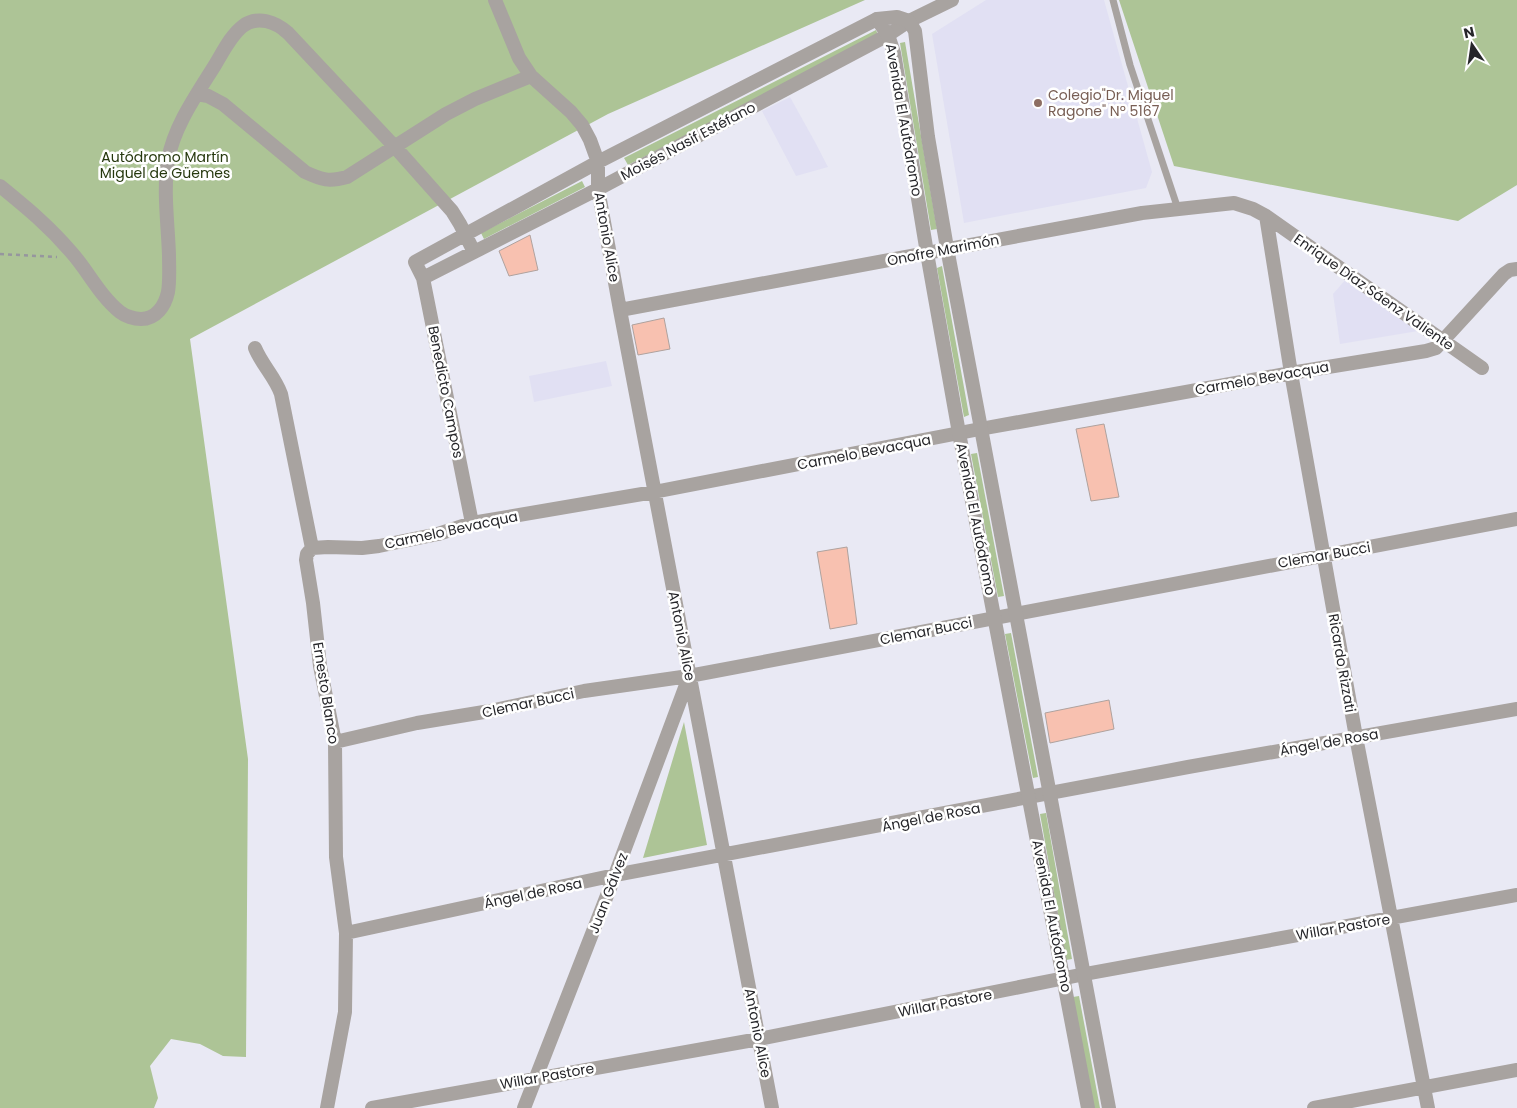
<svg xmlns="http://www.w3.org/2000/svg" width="1517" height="1108" font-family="Poppins,sans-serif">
  <rect width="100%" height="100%" fill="#e9e9f4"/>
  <!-- built -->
  <path fill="#e1e0f3" d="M 986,0 L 1104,0 L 1152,172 L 1146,188 L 964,223 L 932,34 Z
    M 790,97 L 815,142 L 828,167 L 796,176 L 762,111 Z
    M 1347,278 L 1418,331 L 1340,344 L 1333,294 Z
    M 606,361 L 612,386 L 534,402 L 529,376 Z"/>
  <!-- green -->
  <path fill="#adc496" d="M 0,0 L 865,0 L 608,114 L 190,339 L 248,759 L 246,1057 L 223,1056 L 200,1044 L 171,1039 L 150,1066 L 158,1098 L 154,1108 L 0,1108 Z
    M 1119,0 L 1517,0 L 1517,185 L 1458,221 L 1174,166 Z
    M 876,30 L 879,37 L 628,165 L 624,158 Z
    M 905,42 L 937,229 L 931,230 L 900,43 Z
    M 582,181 L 585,187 L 484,239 L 481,233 Z
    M 942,266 L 969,415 L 964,417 L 937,268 Z
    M 977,453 L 1004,596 L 998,597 L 971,454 Z
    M 1011,633 L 1038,777 L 1033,778 L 1005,634 Z
    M 684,722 L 707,845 L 643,858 Z
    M 1046,813 L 1072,959 L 1066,960 L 1040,814 Z
    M 1079,996 L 1100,1108 L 1094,1108 L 1073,997 Z"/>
  <!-- building -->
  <path fill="#f8c1b0" stroke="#afa29e" d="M 530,235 L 538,270 L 509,276 L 499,251 Z
    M 664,318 L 670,349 L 638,355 L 632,325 Z
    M 1104,424 L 1119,497 L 1091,501 L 1076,429 Z
    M 847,547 L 857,624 L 830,629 L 817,552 Z
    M 1109,700 L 1114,729 L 1050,743 L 1045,713 Z"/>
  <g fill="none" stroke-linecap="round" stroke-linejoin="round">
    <!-- path -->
    <path stroke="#96969e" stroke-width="2.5" stroke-dasharray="4 4" stroke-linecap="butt" d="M 0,254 L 57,257"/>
    <!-- service -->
    <path stroke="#a8a3a0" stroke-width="7" d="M 1113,0 L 1130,65 L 1178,209"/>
    <!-- minor -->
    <path stroke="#a8a3a0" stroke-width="14" d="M 495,0 L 519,58 L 531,76
      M 197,94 L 208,96 L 223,104 L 305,172 C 322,180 329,182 347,177 L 446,114 L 475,99 L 531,76 L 571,112 L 582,125 L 590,140 L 598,162 L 598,189 L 620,310 L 772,1108
      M 0,186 C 27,208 49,226 72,253 C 88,271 100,296 120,312 C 125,316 134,319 141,319 C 156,319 165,306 168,292 C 170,280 169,267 169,255 C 168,224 163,191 168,160 C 174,126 197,94 215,65 C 223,52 231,35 243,26 C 258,15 276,22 288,33 L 395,147 L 452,211 L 460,224 L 474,252
      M 1266,216 L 1291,373 L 1356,737 L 1428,1108
      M 423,278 L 598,189 L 888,35 L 909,21 L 952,0
      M 620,310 L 1142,213 L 1234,203 L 1253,209 L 1266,216 L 1482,368
      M 255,348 C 262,365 275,377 281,394 L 312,548 L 307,554 L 306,560 L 313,603 L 320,666 L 335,742 L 336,857 L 346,933 L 345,1012 L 327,1108
      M 472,523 L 423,278 L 415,262 L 598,162 L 877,19
      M 312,548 L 328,547 L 362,548 L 379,546 L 438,534 L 472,523 L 654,492 L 980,429 L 1291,373 L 1426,351 L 1436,348 L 1504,274 L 1510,270 L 1517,269
      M 335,742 L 417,723 L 490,711 L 584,691 L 689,676 L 1517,519
      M 346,933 L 615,875 L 1188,767 L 1517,709
      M 372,1108 L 759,1039 L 1085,974 L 1517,895
      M 524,1108 L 615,875 L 689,677
      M 1314,1108 L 1517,1070"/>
    <!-- tertiary -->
    <path stroke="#a8a3a0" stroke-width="14" d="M 877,19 L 897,17 L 909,21 L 915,31 L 928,137 L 947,248 L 1109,1108
      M 877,19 L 888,35 L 894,53 L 927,253 L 959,433 L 1088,1108"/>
  </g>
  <!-- markers -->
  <circle fill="#8d6e63" stroke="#fff" stroke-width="2" cx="1038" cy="103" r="5"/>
  <g text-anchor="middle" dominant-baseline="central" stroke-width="5" stroke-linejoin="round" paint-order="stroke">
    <!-- education labels -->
    <g font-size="14" fill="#785e54" stroke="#fff" text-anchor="start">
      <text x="1048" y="95">Colegio"Dr. Miguel<tspan x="1048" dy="16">Ragone" Nº 5167</tspan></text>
    </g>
    <!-- street labels -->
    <g font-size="14" fill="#26262a" stroke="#fff">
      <text transform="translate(904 120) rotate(80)">Avenida El Autódromo</text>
      <text transform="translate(688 141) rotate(-28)">Moisés Nasif Estéfano</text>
      <text transform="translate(607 237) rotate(80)">Antonio Alice</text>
      <text transform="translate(943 250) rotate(-11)">Onofre Marimón</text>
      <text transform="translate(1374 292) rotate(35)">Enrique Díaz Sáenz Valiente</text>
      <text transform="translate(1262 378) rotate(-10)">Carmelo Bevacqua</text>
      <text transform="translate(446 392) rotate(79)">Benedicto Campos</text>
      <text transform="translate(864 452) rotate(-11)">Carmelo Bevacqua</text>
      <text transform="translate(976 519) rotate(79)">Avenida El Autódromo</text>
      <text transform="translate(451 530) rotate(-12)">Carmelo Bevacqua</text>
      <text transform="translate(1324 555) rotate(-10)">Clemar Bucci</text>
      <text transform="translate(926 631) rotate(-11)">Clemar Bucci</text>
      <text transform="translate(682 636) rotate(79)">Antonio Alice</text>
      <text transform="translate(1342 663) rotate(80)">Ricardo Rizzati</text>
      <text transform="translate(326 693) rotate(81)">Ernesto Blanco</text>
      <text transform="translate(528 703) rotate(-12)">Clemar Bucci</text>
      <text transform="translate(1329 742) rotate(-10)">Ángel de Rosa</text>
      <text transform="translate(931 817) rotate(-11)">Ángel de Rosa</text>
      <text transform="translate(533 893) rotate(-12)">Ángel de Rosa</text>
      <text transform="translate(608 893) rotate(-69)">Juan Gálvez</text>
      <text transform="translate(1052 916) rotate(79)">Avenida El Autódromo</text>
      <text transform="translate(1343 927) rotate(-10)">Willar Pastore</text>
      <text transform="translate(945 1003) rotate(-11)">Willar Pastore</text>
      <text transform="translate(758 1033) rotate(79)">Antonio Alice</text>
      <text transform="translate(547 1076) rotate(-10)">Willar Pastore</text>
    </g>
    <!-- park labels -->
    <g font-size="14" fill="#26380e" stroke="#fff">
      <text x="165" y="157">Autódromo Martín<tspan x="165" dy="16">Miguel de Güemes</tspan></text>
    </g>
  </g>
  <!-- north arrow -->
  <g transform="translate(1472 45) rotate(347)" stroke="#ffffff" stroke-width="4" paint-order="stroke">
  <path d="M0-4L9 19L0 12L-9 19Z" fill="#26262a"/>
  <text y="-8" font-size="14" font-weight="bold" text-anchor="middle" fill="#26262a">N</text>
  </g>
</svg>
